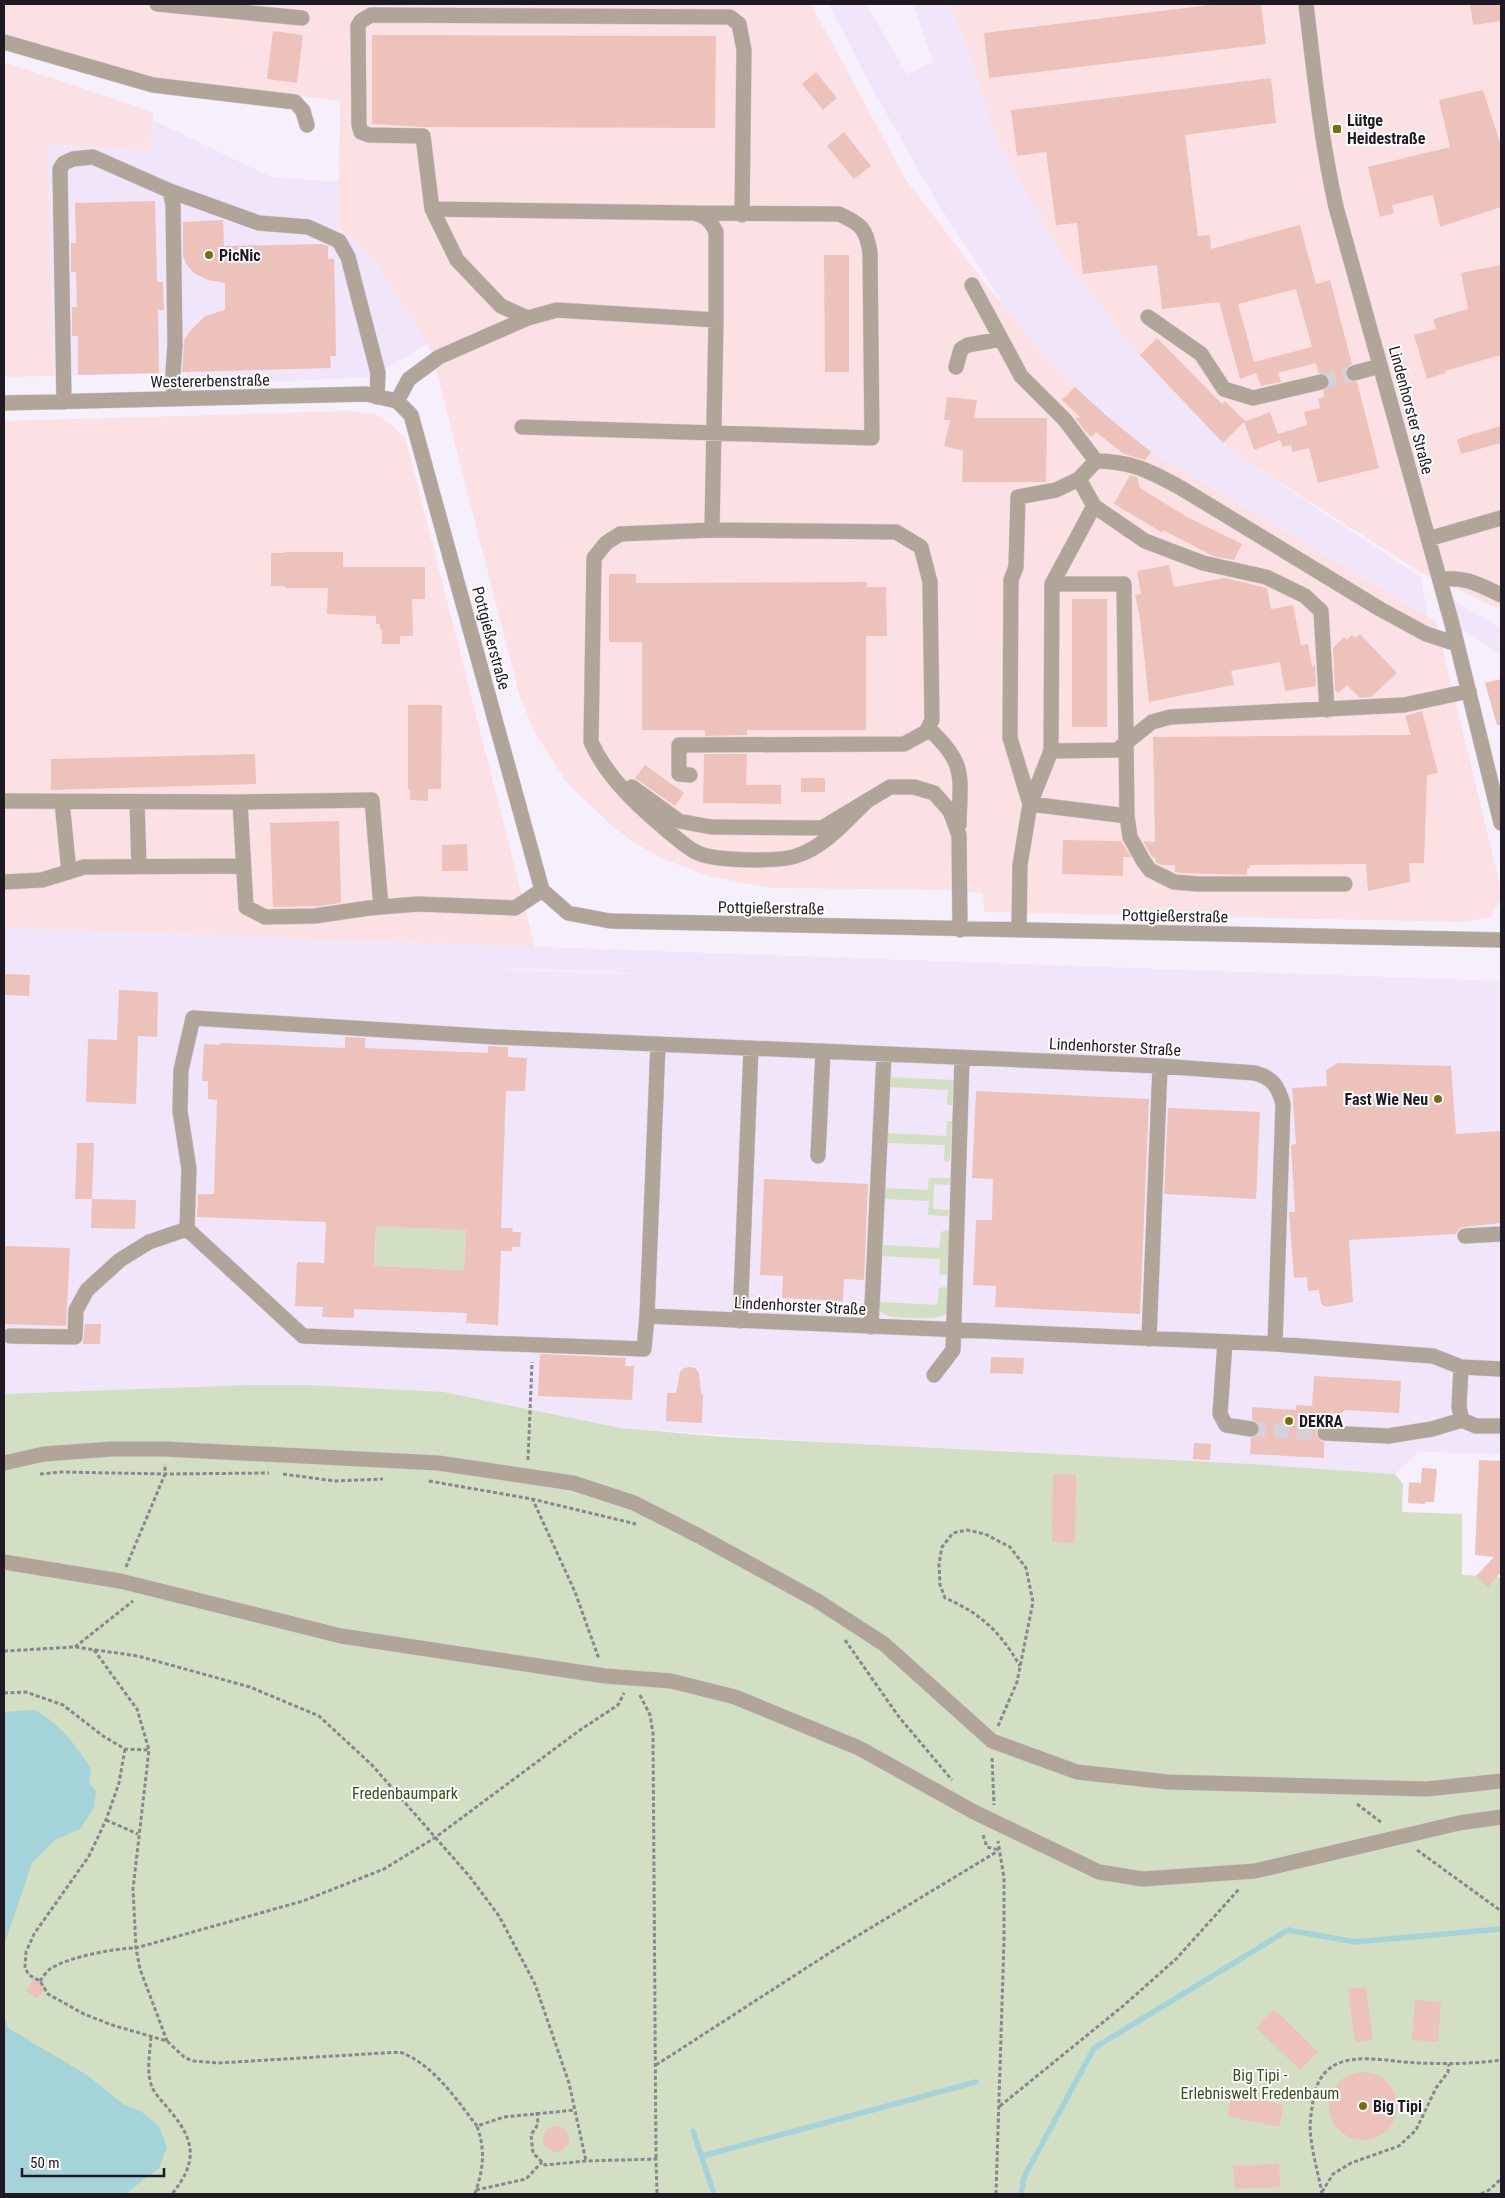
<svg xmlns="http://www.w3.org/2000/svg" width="1505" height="2198" font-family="'Roboto Condensed',sans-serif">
  <rect width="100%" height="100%" fill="#f6f0fc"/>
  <!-- built -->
  <path fill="#f1e5fa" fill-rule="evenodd" d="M 829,4 L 866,4 L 907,74 L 933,62 L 913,4 L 950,4 L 967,48 L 1137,353 L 1170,391 L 1241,458 L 1421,577 L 1428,616 L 1151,452 L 1100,410 L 1054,365 L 1009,313 L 934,197 L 873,90 Z
    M 153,120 L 271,177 L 339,182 L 338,227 L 361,246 L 377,264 L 428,344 L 370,377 L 188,386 L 188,378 L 186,378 L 185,373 L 54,376 L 46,148 L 47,144 L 151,150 Z
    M 1443,593 L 1501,629 L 1501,655 L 1452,624 Z
    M 4,928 L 1501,981 L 1501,1454 L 1419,1452 L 1395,1474 L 897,1447 L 621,1428 L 444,1392 L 4,1394 ZM 387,965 L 582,971 L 716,977 Z"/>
  <!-- industrial -->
  <path fill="#fce1e4" d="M 4,4 L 811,4 L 905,178 L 987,286 L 1054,365 L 1100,410 L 1151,452 L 1436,621 L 1501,889 L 1501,898 L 1491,917 L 1464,922 L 984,912 L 983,893 L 946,890 L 772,888 L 712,877 L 663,859 L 635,843 L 613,827 L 566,782 L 533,729 L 519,694 L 431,350 L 377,264 L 361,246 L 338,227 L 340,101 L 154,78 L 4,36 Z
    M 950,4 L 1501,4 L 1501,610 L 1420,572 L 1241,458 L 1170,391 L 1137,353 L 1060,253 L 996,137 L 967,48 Z
    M 4,62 L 153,112 L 151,151 L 47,144 L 54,376 L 4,377 Z
    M 347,411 L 374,414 L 392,425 L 406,440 L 535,947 L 4,928 L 4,421 Z"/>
  <!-- green -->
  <path fill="#d2dfc2" d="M 886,1077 L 953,1080 L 952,1105 L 947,1105 L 948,1090 L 889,1087 L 887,1133 L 946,1136 L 947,1121 L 952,1121 L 950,1161 L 947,1162 L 944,1160 L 945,1145 L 887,1143 L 885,1188 L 928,1190 L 929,1178 L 950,1178 L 949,1185 L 934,1184 L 933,1209 L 949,1210 L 948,1216 L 928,1215 L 929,1201 L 884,1199 L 882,1245 L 939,1248 L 941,1232 L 947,1230 L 953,1233 L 951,1275 L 939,1274 L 940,1259 L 882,1256 L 880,1302 L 937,1305 L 939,1288 L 945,1287 L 951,1289 C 950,1297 951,1309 944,1315 C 937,1320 894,1319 886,1315 C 880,1313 879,1308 876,1303 Z
    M 353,1224 L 466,1230 L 464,1270 L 374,1266 L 376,1239 L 353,1238 Z
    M 250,1385 L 307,1385 L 444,1392 L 621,1428 L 723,1437 L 1249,1464 L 1395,1474 L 1403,1484 L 1402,1512 L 1462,1514 L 1462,1575 L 1501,1577 L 1501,2194 L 4,2194 L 4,1394 Z"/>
  <!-- water -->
  <path fill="#a4d3d9" d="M 35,1710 C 62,1726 73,1742 91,1768 L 89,1783 L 96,1791 L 94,1808 L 80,1829 L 55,1840 L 32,1863 L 4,1945 L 4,1712 Z
    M 4,2016 L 8,2028 L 87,2075 L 123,2104 L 142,2112 L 159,2126 L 167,2147 L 159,2168 L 125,2194 L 4,2194 Z"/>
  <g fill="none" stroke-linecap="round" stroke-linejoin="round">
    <!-- stream -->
    <path stroke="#a4d3d9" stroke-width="5.5" d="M 693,2131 L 714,2194
      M 702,2156 L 976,2082
      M 1021,2194 L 1024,2177 L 1094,2048 L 1288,1930 L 1355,1942 L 1501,1929"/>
  </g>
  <!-- building -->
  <path fill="#edc2bb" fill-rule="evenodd" d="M 1217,4 L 1261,4 L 1266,44 L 989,78 L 984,33 Z
    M 1470,4 L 1501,4 L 1501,21 L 1473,25 Z
    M 273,31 L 303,35 L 297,83 L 267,79 Z
    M 372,35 L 716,36 L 715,128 L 423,127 L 372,124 Z
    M 816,72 L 837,98 L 823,110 L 802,84 Z
    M 1271,78 L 1276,123 L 1185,135 L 1198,236 L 1210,235 L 1211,249 L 1300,225 L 1316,284 L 1330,280 L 1352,364 L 1347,367 L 1345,375 L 1348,380 L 1357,382 L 1379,468 L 1318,483 L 1309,448 L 1292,452 L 1291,445 L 1283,447 L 1280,440 L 1254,450 L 1244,422 L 1270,412 L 1278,434 L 1307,425 L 1304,412 L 1320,408 L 1318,399 L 1324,397 L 1323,391 L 1330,385 L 1328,376 L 1318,373 L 1316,363 L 1278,373 L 1281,382 L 1261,386 L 1256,373 L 1240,379 L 1219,302 L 1162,309 L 1157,265 L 1083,274 L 1077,223 L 1056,225 L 1046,152 L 1017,156 L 1011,110 ZM 1296,289 L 1312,347 L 1254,362 L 1238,304 Z
    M 1483,90 L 1501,146 L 1501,207 L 1440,227 L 1433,195 L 1392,205 L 1394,213 L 1380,217 L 1368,167 L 1450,147 L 1439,100 Z
    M 844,132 L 871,166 L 854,179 L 827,146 Z
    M 155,201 L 157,282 L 163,282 L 164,310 L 158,310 L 159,373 L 78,375 L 78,336 L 72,336 L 72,307 L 77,307 L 76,272 L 71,272 L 71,243 L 76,243 L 75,203 Z
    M 223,220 L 224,246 L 322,244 L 328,246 L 328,259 L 334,259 L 335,294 L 336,356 L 330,356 L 331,368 L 182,372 L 184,341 L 190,331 L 205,316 L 225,310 L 225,283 L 208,280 L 194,273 L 186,264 L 183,256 L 183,222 Z
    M 824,255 L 849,255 L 849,372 L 825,372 Z
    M 1501,265 L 1501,355 L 1445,371 L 1445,373 L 1427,379 L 1414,335 L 1436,329 L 1433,319 L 1468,309 L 1461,273 Z
    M 1157,338 L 1222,404 L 1225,401 L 1245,421 L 1223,443 L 1140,355 Z
    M 1075,387 L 1109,418 L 1151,452 L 1145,460 L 1124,454 L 1096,432 L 1091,437 L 1087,433 L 1075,418 L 1081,418 L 1062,400 Z
    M 947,397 L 977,400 L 974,418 L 1047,418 L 1046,482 L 962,482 L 963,451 L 944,446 L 950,420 L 944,420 Z
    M 1501,426 L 1501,443 L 1461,454 L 1457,439 Z
    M 1130,475 L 1137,477 L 1140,488 L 1187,517 L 1242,544 L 1234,560 L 1213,556 L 1163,530 L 1163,533 L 1114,504 Z
    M 285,552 L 343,552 L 343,567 L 425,567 L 425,599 L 412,599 L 413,636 L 400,636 L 400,644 L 382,644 L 382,629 L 380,629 L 380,624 L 376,624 L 376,616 L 327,614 L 328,588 L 285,588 L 285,586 L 271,586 L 271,553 L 285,553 Z
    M 1169,565 L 1174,587 L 1225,578 L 1267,588 L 1271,609 L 1293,605 L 1301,645 L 1308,644 L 1312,667 L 1315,664 L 1316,686 L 1285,691 L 1280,662 L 1231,671 L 1234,685 L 1149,702 L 1140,618 L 1135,595 L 1141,594 L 1137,571 Z
    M 609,574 L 636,574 L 636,583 L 867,582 L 867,587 L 886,587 L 887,636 L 866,636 L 866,730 L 747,730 L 747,735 L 705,736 L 705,730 L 642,730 L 642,642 L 609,642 Z
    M 1072,599 L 1107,599 L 1107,727 L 1072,727 Z
    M 1360,634 L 1397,673 L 1371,697 L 1360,698 L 1347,685 L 1338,693 L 1335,690 L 1333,648 L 1344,637 L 1347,640 L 1352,635 L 1356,638 Z
    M 1501,679 L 1501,725 L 1497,725 L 1485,683 Z
    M 408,705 L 442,705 L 441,789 L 428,789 L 428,801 L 410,800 L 410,789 L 408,789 Z
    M 1422,711 L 1438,773 L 1427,775 L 1424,863 L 1409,863 L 1410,882 L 1368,891 L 1366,864 L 1250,865 L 1250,868 L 1247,868 L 1247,875 L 1181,873 L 1175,872 L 1175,865 L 1162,865 L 1156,863 L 1155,858 L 1152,857 L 1143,841 L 1155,842 L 1153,737 L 1411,735 L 1405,716 Z
    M 255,754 L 256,784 L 51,790 L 51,759 Z
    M 704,754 L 747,754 L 746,785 L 781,785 L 781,804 L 703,803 Z
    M 645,765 L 684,793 L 675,806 L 635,778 Z
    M 801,778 L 825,778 L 825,792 L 801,792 Z
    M 339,821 L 341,903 L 320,906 L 273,907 L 270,823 Z
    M 1063,840 L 1121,841 L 1131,857 L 1123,857 L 1123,876 L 1062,874 Z
    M 467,844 L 468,871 L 442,871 L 442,845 Z
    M 4,974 L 30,975 L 29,996 L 4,995 Z
    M 119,990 L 158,992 L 157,1037 L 138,1036 L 136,1104 L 86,1102 L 88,1039 L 117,1040 Z
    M 345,1037 L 365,1038 L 365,1048 L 488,1053 L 488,1046 L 508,1047 L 508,1057 L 527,1058 L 525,1091 L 506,1091 L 501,1228 L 513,1228 L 512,1232 L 521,1232 L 520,1247 L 512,1247 L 512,1251 L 501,1251 L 498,1325 L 466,1323 L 467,1313 L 354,1309 L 354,1318 L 322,1317 L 323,1307 L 295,1306 L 297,1262 L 324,1263 L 326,1222 L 197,1217 L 198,1194 L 214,1194 L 217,1100 L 208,1099 L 208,1081 L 202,1081 L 204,1044 L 220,1045 L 221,1043 L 345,1048 ZM 376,1226 L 466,1230 L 464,1270 L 374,1266 Z
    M 1338,1063 L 1451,1066 L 1456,1134 L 1501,1131 L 1501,1223 L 1464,1227 L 1460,1228 L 1456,1234 L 1349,1240 L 1353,1302 L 1326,1307 L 1321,1304 L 1319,1290 L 1308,1291 L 1307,1277 L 1294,1278 L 1289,1212 L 1295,1212 L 1291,1145 L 1296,1144 L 1292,1088 L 1327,1086 L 1326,1070 Z
    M 976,1091 L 1149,1099 L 1140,1314 L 995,1307 L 996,1286 L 973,1285 L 976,1220 L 992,1220 L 993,1179 L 972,1178 Z
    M 1168,1108 L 1260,1112 L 1256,1199 L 1164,1194 Z
    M 77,1143 L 94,1143 L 92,1199 L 75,1199 Z
    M 764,1179 L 868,1184 L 864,1280 L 844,1279 L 843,1301 L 782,1298 L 783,1276 L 760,1275 Z
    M 92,1199 L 136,1200 L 135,1229 L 91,1228 Z
    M 4,1246 L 70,1248 L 66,1326 L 4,1324 Z
    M 85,1324 L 101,1324 L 100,1344 L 83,1344 Z
    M 540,1354 L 626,1358 L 625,1366 L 634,1366 L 632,1400 L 538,1396 Z
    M 991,1357 L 1024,1358 L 1023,1374 L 990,1373 Z
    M 690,1367 L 695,1368 L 699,1373 L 701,1394 L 703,1394 L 702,1423 L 666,1421 L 667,1393 L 676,1393 L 680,1372 L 684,1368 Z
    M 1314,1376 L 1401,1381 L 1399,1413 L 1345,1410 L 1341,1414 L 1326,1413 L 1325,1424 L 1317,1428 L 1316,1433 L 1320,1441 L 1324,1442 L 1324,1458 L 1250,1454 L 1251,1438 L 1258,1435 L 1260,1430 L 1257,1422 L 1252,1420 L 1252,1407 L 1296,1410 L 1296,1405 L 1312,1406 Z
    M 1194,1443 L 1211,1444 L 1210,1460 L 1193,1459 Z
    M 1479,1460 L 1501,1461 L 1501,1572 L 1488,1587 L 1476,1576 L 1494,1557 L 1475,1555 Z
    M 1422,1468 L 1437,1469 L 1434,1502 L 1425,1502 L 1425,1504 L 1408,1503 L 1409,1482 L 1421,1483 Z
    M 1053,1474 L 1076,1475 L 1075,1543 L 1052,1542 Z
    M 34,1978 L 46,1987 L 37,1999 L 26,1990 Z
    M 1366,1987 L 1373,2040 L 1355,2042 L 1348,1989 Z
    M 1415,2000 L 1441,2002 L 1438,2042 L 1412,2040 Z
    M 1274,2009 L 1318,2052 L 1300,2070 L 1256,2028 Z
    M1329 2106a34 34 0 1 1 68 0a34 34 0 1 1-68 0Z
    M 1232,2093 L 1284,2105 L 1279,2127 L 1227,2116 Z
    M543 2139a13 13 0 1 1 26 0a13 13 0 1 1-26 0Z
    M 1279,2164 L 1280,2187 L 1235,2189 L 1233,2166 Z"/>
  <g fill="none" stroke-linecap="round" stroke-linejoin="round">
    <!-- minor-tunnel -->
    <path stroke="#d6d0db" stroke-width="15" stroke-dasharray="15 8" stroke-linecap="butt" d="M 1321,382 L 1354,373
      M 1251,1429 L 1325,1433"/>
    <!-- minor casing -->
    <g stroke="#d4ced9" stroke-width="16">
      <path id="minor" d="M 157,4 L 302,18
        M 1306,4 C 1314,72 1321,140 1336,207 L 1452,624 L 1501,823
        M 4,42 L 153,85 L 295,102 L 303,111 L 307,125
        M 170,191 L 259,223 L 308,227 L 339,241 L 348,257 L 378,373 L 377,397
        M 432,209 L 423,136 L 369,135 L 361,132 L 359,125 L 358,26 L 361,21 L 371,15 L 730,17 L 739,24 L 744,50 L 742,215
        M 972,285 L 1021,376 L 1065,420 L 1096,461 L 1079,479 L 1056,490 L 1018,497 L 1016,567 L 1011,580 L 1010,738 L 1030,804 L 1127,816 L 1124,584 L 1052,584
        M 1148,317 L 1201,354 L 1224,389 L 1253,398 L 1321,382
        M 528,318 L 501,306 L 457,260 L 432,209 L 694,213 C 706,216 711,221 716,232 L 716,320
        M 956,367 L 961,349 L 968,345 L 1001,339
        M 1354,373 L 1380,366
        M 397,401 L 409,379 L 439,357 L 528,318 L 557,310 L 716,320 L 712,530 L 896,532 L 921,547 L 930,582 L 932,720 L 926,732 L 904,744 L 679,745 L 679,774 L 690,775
        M 64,402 L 60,169 L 64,163 L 73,159 L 93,157 L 170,191 L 173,205 L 175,344 L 173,373 L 174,399
        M 4,403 L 366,394 L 397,401 L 411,415 L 542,890 L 568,913 L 610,921 L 1501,940
        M 522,427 L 872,438 L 870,252 C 866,228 861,224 839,214 L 694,213
        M 1096,461 C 1131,461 1150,471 1181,488 L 1380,609 L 1426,634 L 1457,644
        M 1094,506 L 1145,541 L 1203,563 L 1266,577 L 1305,596 L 1321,611 L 1327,710
        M 712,530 L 620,534 L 606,543 L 594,558 L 591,742 C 607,778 639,807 670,833 C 678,839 688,849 698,853 C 715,861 778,862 796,856 C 825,847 846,821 868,800
        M 1428,539 L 1501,518
        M 1440,580 C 1463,575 1480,585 1501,595
        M 928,728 C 967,764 960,775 959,825
        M 1051,751 L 1052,584 L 1094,506 L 1079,479
        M 632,787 L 679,821 L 711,827 L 822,828 L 890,787 L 914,787 L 934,793 L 950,811 L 959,835 L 960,930
        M 4,801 L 240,802
        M 62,802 L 69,872
        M 137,802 L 139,866
        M 1127,816 L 1130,837 L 1144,862 L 1150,870 L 1174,882 L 1198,884 L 1345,884
        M 4,882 L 42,880 L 84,867 L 243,866
        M 381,907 L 372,800 L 240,802 L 246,907 L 265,917 L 315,916 L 369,908 L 418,904 L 515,908 L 542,890
        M 1019,930 L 1020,865 L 1030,804 L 1051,751 L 1117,750 L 1152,722 L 1170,717 L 1404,705 L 1469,691
        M 658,1044 L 647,1316 L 1275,1344 L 1433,1356 L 1461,1367 L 1501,1369
        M 818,1156 L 823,1051
        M 1465,1236 L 1501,1234
        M 647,1316 L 644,1349 L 303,1336 L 187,1229 L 189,1169 L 180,1111 L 181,1070 L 193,1018 L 496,1037 L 1160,1066 L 1255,1073 C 1273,1078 1278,1086 1283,1104 L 1275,1344
        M 740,1321 L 751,1048
        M 871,1327 L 884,1054
        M 10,1336 L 75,1337 L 76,1310 L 87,1290 L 120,1260 L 149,1242 L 187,1229
        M 1149,1339 L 1160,1066
        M 1225,1342 L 1220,1414 L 1226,1425 L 1251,1429
        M 1461,1367 L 1459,1407 L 1462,1420 L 1476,1426 L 1501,1426
        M 934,1375 L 953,1350 L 962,1058
        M 1325,1433 L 1388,1436 L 1432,1429 L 1462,1420
        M 4,1463 L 44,1454 L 112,1449 L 165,1449 L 438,1463 L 573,1483 L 634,1503 L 699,1536 L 816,1600 L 884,1644 L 992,1741 L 1077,1772 L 1168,1782 L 1427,1789 L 1501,1781
        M 4,1562 L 120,1581 L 341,1636 L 605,1676 L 671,1681 L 735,1697 L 859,1748 L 974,1812 L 1099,1872 L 1143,1879 L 1255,1871 L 1459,1823 L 1501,1817"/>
    </g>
    <!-- path -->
    <path stroke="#8b8590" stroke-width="3" stroke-dasharray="4 2.5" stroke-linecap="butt" d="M 528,1460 L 532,1362
      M 40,1474 L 61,1472 L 165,1474 L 269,1473
      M 283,1474 L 335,1481 L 383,1479
      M 429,1481 L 532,1499 L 636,1524
      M 532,1498 L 575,1592 L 599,1659
      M 126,1567 L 165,1474 L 165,1464
      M 845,1640 L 899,1717 L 952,1780
      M 75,1647 L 133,1601
      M 94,1650 L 137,1709 L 149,1750 L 133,1889 L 136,1948 L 140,1969 L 167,2041
      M 4,1651 L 75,1647 L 138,1656 L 250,1687 L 319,1716 L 372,1765 L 470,1877 L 499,1916 L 535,1984 L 569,2083 L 586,2161
      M 4,1693 L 26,1692 L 63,1705 L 103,1736 L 125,1749 L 149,1750
      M 640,1695 L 650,1715 L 653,1733 L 656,2159
      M 998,1726 L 1017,1682 L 1033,1602 L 1026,1568 L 1010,1547 L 985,1534 L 967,1530 L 953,1533 L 942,1547 L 939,1564 L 940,1585 L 945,1598 C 982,1614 1000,1632 1020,1666
      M 125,1749 L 119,1783 L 106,1820 L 89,1856 L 34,1934 L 26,1952 L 25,1968 L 29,1975 L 40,1981 L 48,1994 L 84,2014 L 112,2025 L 167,2041 L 185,2058 L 194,2061 L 218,2063 L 400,2052 C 433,2064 456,2099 477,2126 L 504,2117 L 575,2110
      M 992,1758 L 994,1805
      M 1357,1804 L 1382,1823
      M 106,1820 L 138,1834
      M 983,1835 L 987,1847 L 999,1850
      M 1417,1850 L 1501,1911
      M 40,1981 C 43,1977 46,1972 50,1969 C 68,1957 115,1948 136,1948 L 303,1901 L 384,1869 L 436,1837 L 580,1730 L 618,1705 L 624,1693
      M 151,2037 C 150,2052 146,2072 152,2087 C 156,2096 165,2104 171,2112 C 196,2142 197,2163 172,2194
      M 656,2065 L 834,1950 L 998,1851
      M 1000,2106 L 1123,2006 L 1176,1959 L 1240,1888
      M 537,2112 L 538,2124 L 531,2135 L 533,2153 L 545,2165 L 586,2161 L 656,2159 L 657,2194
      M 476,2190 L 526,2179 L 542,2162
      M 1322,2192 L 1333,2174 L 1351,2163 L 1399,2146 L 1416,2130 L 1436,2088 L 1448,2072 L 1449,2064
      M 475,2194 C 483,2169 486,2152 477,2126
      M 996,2194 L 1004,1941 L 1004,1878 L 998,1841
      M 1322,2194 C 1319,2176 1313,2157 1311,2138 C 1309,2126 1311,2113 1313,2101 C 1322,2043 1376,2061 1418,2063 C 1446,2064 1474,2064 1501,2060
      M 1481,2194 L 1489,2190 L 1501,2179"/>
    <!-- minor -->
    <use href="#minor" stroke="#b1a599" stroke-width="15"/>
  </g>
  <!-- markers -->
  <g fill="#796e0c" stroke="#fff" stroke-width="2">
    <rect x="1332" y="124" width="10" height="10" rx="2.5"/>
    <circle cx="209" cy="255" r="5"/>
    <circle cx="1438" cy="1099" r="5"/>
    <circle cx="1289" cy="1421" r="5"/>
    <circle cx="1363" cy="2106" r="5"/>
  </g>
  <g text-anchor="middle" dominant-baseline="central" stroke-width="4" stroke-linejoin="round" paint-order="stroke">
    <!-- poi labels -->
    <g font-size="16" font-weight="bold" fill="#1f1923" stroke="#fff" text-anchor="start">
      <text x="1347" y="120">Lütge<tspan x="1347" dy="18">Heidestraße</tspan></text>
      <text x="219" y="255">PicNic</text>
      <text x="1428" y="1099" text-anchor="end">Fast Wie Neu</text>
      <text x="1299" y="1421">DEKRA</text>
      <text x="1373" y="2106">Big Tipi</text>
    </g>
    <!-- street labels -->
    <g font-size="16" fill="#1f1923" stroke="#fff">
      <text transform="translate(210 381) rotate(-1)">Westererbenstraße</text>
      <text transform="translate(1411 410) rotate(75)">Lindenhorster Straße</text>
      <text transform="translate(491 638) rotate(75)">Pottgießerstraße</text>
      <text transform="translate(771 908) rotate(1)">Pottgießerstraße</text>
      <text transform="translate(1175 916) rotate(1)">Pottgießerstraße</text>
      <text transform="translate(1115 1047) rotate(3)">Lindenhorster Straße</text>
      <text transform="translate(800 1306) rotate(3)">Lindenhorster Straße</text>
    </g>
    <!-- park labels -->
    <g font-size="16" fill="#3b4f1b" stroke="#fff">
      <text x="405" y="1793">Fredenbaumpark</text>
      <text x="1260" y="2075">Big Tipi -<tspan x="1260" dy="18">Erlebniswelt Fredenbaum</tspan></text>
    </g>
  </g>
  <!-- border -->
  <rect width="1505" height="2198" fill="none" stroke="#1f1923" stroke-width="10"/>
  <!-- scale -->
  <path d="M22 2168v8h142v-8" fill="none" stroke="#1f1923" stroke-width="2.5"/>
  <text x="30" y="2168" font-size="15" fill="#1f1923" stroke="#ffffff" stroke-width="4" paint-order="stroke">50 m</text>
</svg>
